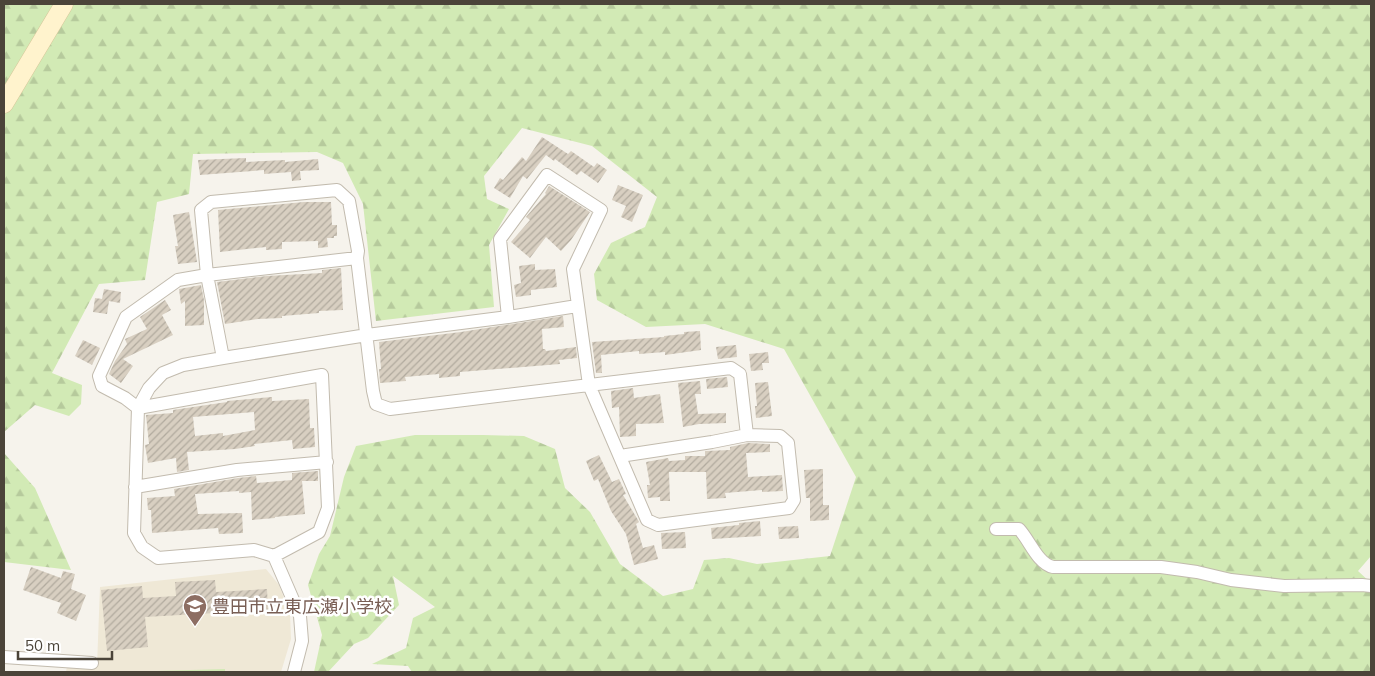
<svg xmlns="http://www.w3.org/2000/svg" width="1375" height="676" font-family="Mulish,'Noto Sans JP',sans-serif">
  <defs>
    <pattern id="forest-firs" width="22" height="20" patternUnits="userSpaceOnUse" patternTransform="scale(1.25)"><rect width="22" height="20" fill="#d2eab5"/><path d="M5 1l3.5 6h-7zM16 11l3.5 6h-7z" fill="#b6ca9c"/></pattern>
    <pattern id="building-hatch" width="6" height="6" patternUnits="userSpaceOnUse" patternTransform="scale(1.25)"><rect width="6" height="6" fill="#d8cfc1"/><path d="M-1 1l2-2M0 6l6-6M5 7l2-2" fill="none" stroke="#b1aa9e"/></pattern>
  </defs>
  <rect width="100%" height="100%" fill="#f6f3ec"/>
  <!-- education -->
  <path fill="#efe8d6" d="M 266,569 L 279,585 L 290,614 L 291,639 L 281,672 L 66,672 L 67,666 L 97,666 L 100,587 Z"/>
  <!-- forest -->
  <path fill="url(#forest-firs)" d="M 4,4 L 1371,4 L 1371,556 L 1358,571 L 1371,583 L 1371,672 L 412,672 L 408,666 L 372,664 L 406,648 L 413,618 L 435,607 L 393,576 L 399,605 L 368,638 L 354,644 L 328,672 L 314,672 L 322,635 L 308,585 L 319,554 L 330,536 L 344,477 L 356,446 L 415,435 L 483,435 L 524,436 L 555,449 L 565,488 L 590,512 L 620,564 L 663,596 L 693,589 L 704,560 L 729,558 L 757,564 L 830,556 L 856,477 L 784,349 L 705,324 L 646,327 L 597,300 L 594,274 L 611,243 L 645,227 L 657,197 L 592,146 L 522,128 L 484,176 L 487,199 L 509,209 L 489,245 L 494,307 L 376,321 L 363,204 L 343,163 L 317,152 L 193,154 L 189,194 L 157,202 L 145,280 L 99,284 L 52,373 L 82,385 L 81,404 L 69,416 L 35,405 L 4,432 Z
    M 4,453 L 35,488 L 71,570 L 4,562 Z"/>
  <!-- pitch -->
  <path fill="#d2eab5" d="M 225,669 L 225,672 L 122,672 Z"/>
  <!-- building -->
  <path fill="url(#building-hatch)" fill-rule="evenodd" d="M 542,137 L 568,154 L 571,151 L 594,167 L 597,163 L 607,170 L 598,183 L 581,171 L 577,175 L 555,159 L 554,161 L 546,155 L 527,179 L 523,176 L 510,198 L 494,188 L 500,178 L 503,180 L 522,157 L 526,161 Z
    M 246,158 L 246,162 L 285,160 L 285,162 L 318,159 L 319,170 L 300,171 L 301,180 L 292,181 L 291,172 L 264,174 L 264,170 L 200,175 L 198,160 Z
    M 618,185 L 643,195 L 632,222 L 621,217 L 626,206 L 612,200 Z
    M 549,186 L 590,212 L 571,240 L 561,251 L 546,237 L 530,258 L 511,242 L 530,220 L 526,217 L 546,194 L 545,193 Z
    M 304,202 L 331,202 L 332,225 L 337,225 L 337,236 L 334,236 L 334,238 L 327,238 L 328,247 L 318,248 L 318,241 L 282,242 L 282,249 L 266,250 L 266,247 L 220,252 L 218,210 Z
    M 189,212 L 197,262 L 178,264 L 175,246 L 178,246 L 173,215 Z
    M 535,264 L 535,270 L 555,269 L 557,287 L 531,290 L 531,295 L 516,297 L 514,285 L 521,283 L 519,266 Z
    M 341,268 L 343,310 L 319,311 L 319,313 L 282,316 L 282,318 L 258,319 L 225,324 L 217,282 L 267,276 L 322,273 L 322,270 Z
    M 201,285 L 204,300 L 204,325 L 185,326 L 185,301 L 181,304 L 179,289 Z
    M 104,289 L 121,292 L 120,303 L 109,301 L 107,314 L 93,312 L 95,298 L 102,299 Z
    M 165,300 L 171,310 L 162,315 L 173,335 L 123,359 L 133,366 L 121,383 L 109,374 L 115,361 L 127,344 L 125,339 L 147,329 L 140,317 Z
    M 563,316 L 564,327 L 542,329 L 543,349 L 545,349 L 546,351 L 576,347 L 577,358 L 559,360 L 560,364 L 460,372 L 460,376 L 439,378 L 439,374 L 405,377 L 406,381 L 380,383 L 379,369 L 381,369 L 379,342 L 461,332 Z
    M 700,331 L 701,350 L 665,355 L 665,352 L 639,354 L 639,351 L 601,355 L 602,373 L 596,373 L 592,342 L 664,337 L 664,336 L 684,334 L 684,332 Z
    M 83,340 L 100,348 L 92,365 L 75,356 Z
    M 736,345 L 737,357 L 718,359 L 716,347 Z
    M 768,352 L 769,363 L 762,363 L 763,370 L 751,371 L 749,354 Z
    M 727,377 L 728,387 L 707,389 L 706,379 Z
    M 700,381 L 701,394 L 695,394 L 698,414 L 726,413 L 726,423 L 699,424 L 683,427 L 678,383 Z
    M 768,382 L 772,416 L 756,418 L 755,406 L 757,406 L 755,383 Z
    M 633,388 L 634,398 L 660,394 L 664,423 L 636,424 L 636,436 L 620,437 L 619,407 L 612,408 L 611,391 Z
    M 272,397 L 272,401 L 309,399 L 310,428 L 314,428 L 315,447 L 293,449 L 292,440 L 254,444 L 255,446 L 235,449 L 187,452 L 189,470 L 177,472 L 176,458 L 148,463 L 145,445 L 149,444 L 146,415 L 173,413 L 173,410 L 227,402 L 227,401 ZM 254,412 L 255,430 L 223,436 L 223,433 L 195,436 L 193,417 Z
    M 748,443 L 770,444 L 770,452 L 746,453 L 748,477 L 782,475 L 783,491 L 762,492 L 762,490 L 725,493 L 726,498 L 707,499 L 706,472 L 669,472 L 670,501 L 660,501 L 660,497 L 648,498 L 647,485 L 650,485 L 646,462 L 668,458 L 669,461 L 685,460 L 685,456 L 705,456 L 705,451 L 730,450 L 730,447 Z
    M 599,455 L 612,482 L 619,479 L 626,494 L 623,495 L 638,520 L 639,522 L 636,524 L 643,548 L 654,545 L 658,559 L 634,565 L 626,534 L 611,511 L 598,479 L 594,481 L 586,461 Z
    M 823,469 L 823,505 L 829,505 L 829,520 L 810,521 L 810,498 L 806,498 L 804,470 Z
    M 318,471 L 318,481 L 302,481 L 305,514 L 275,517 L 275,518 L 252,520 L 251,492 L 239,493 L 239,491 L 195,494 L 198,514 L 242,513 L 243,533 L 219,534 L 218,528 L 152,533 L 151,510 L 148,510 L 147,498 L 175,496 L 174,489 L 238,478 L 256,476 L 257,483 L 292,480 L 292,473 Z
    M 760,521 L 761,536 L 712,539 L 711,528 L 739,525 L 739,523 Z
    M 798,526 L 799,538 L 779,539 L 778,527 Z
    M 685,532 L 686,548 L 662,549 L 661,533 Z
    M 31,567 L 61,578 L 63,571 L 75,574 L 71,589 L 86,595 L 76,621 L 57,613 L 61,603 L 23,590 Z
    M 215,580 L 216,592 L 267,589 L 268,610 L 145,617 L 148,647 L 107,651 L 101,590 L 142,586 L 143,598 L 176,596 L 175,582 Z"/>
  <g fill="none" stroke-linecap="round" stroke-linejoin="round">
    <!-- street casing -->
    <g stroke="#c2bbae" stroke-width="14">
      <path id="street" d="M 508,317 L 500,239 L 547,175 L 601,210 L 573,269 L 589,385 L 647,520 L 658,525 L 789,508 L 794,500 L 788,443 L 780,436 L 747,435 L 712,442 L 620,456
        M 223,358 L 207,275 L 201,210 L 211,202 L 337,190 L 349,201 L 358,251 L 357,258 L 373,391 L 376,404 L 390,409 L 731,368 L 740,374 L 747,435
        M 138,408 L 322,375 L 328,508 L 319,532 L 274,556 L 254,550 L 158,558 L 142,547 L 134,533 L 138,408 L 149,388 L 163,373 L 183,365 L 223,358 L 367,335 L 508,317 L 577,306
        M 138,408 L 125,398 L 102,386 L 99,376 L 126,317 L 178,280 L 207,275 L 357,258
        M 135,487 L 237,470 L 327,462
        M 996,529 L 1019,529 C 1030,541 1038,564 1053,567 L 1161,567 L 1197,572 L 1231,580 L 1284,586 L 1362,585 L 1371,586
        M 274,556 L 300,616 L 302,641 L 294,672
        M 4,657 L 92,663"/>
    </g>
    <!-- secondary casing -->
    <g stroke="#d6c79b" stroke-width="19">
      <path id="secondary" d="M 4,104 L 64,4"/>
    </g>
    <!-- street -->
    <use href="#street" stroke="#fff" stroke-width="12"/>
    <!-- secondary -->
    <use href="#secondary" stroke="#fff3cd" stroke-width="18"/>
  </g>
  <!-- icons -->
  <defs>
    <g id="school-pin" transform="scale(1.25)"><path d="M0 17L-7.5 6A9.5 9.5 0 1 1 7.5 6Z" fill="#8d6e63" stroke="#fff"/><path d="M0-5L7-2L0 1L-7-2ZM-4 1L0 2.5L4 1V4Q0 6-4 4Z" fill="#fff"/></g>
  </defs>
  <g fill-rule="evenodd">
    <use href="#school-pin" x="195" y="606"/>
  </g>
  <g text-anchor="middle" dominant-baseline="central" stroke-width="5" stroke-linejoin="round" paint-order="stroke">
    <!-- education labels -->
    <g font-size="18" fill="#785e54" stroke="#fff" text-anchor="start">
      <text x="212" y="606">豊田市立東広瀬小学校</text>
    </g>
  </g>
  <!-- border -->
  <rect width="1375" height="676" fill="none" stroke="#4b4439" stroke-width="10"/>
  <!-- scale -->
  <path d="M18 651v8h94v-8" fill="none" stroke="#4b4439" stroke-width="2.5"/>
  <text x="25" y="651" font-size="15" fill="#4b4439" stroke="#ffffff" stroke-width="4" paint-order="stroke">50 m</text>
</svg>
